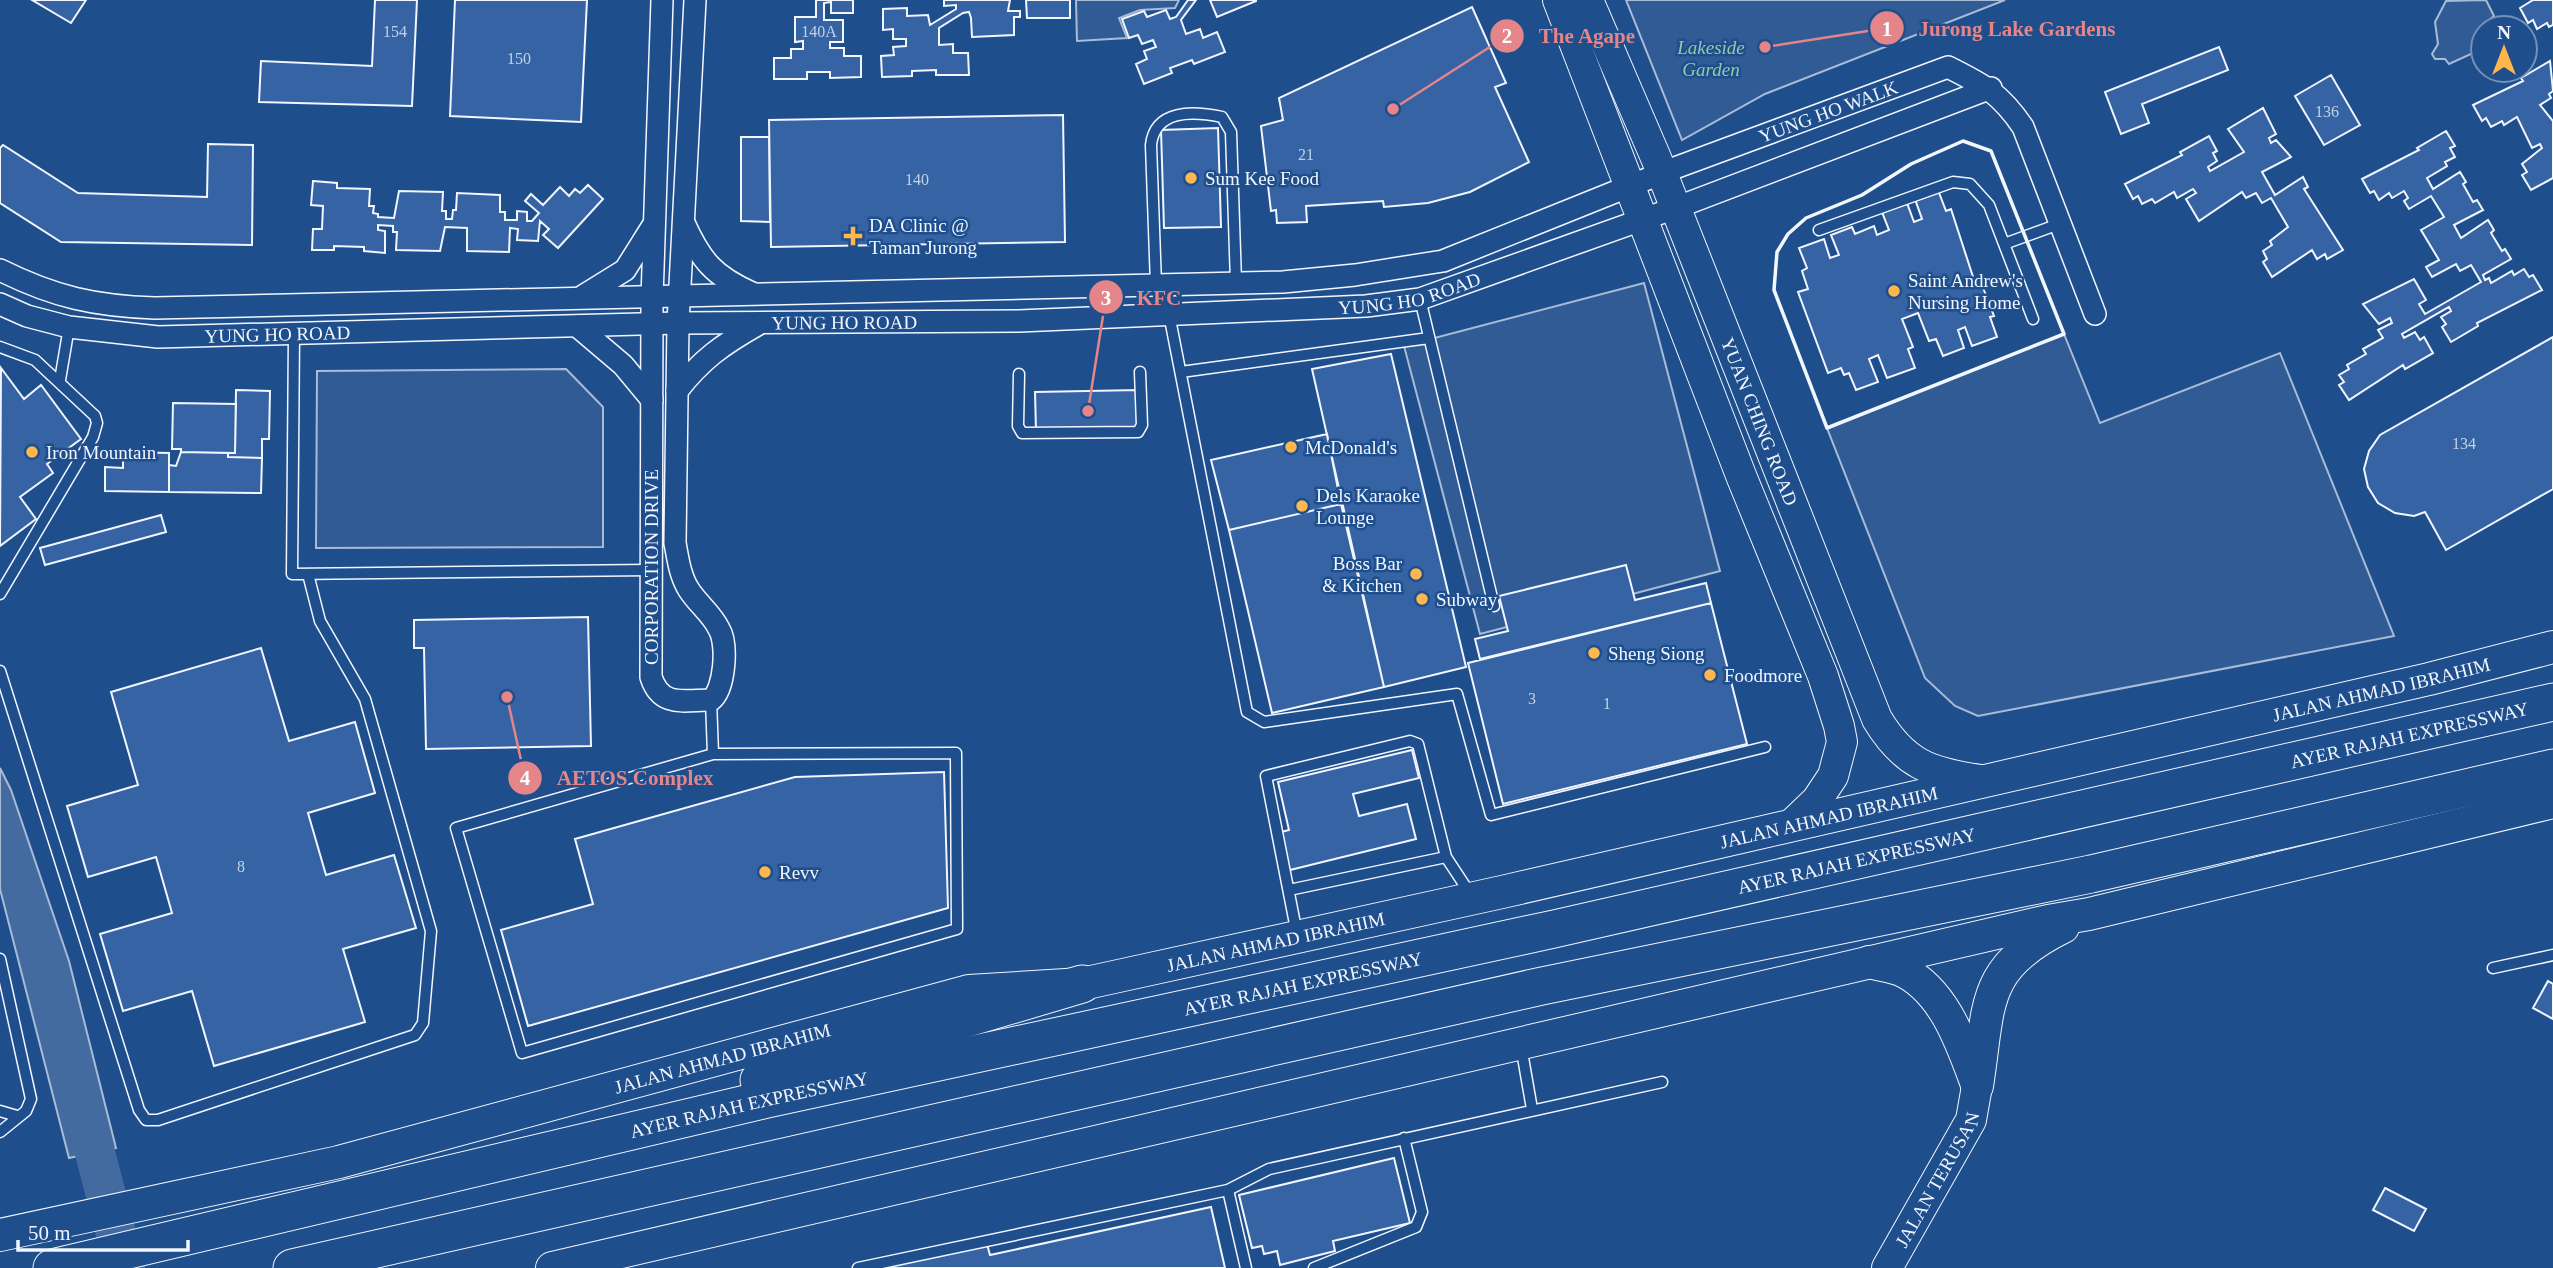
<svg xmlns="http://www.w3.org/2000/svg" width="2553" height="1268" font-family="'Times New Roman',serif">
  <rect width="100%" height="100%" fill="#1f4e8c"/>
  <!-- built -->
  <path fill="#305b95" stroke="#a8bbd7" stroke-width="2" d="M 1076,0 L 1179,0 L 1175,8 L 1140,10 L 1119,18 L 1127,38 L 1077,41 Z
    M 1626,0 L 2005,0 L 1765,94 L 1682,140 Z
    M 2486,0 L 2494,16 L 2489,20 L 2487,28 L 2483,28 L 2480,44 L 2471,54 L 2449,64 L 2445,59 L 2435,59 L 2432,54 L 2438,44 L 2435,22 L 2446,1 Z
    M 1644,283 L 1720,571 L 1480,634 L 1404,346 Z
    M 2064,334 L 2100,423 L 2280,353 L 2394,636 L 1978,716 L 1955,706 L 1925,678 L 1827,428 Z
    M 566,369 L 603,407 L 603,547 L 316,548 L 317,371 Z"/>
  <!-- water -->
  <path fill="#446ba0" stroke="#a8bbd7" stroke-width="2" d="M 0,768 L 11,790 L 69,961 L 116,1148 L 69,1158 L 0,889 Z"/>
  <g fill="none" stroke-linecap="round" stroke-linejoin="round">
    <!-- river -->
    <path stroke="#446ba0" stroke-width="40" d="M 81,1099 L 125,1268"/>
  </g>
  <!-- building -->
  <path fill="#3563a3" stroke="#f2f6ff" stroke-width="2" d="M 32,0 L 86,0 L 71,23 Z
    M 375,0 L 417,0 L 412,106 L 259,102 L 261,61 L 372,66 Z
    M 455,0 L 587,0 L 581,122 L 450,116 Z
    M 816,0 L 853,0 L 853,13 L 831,13 L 831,2 L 824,3 L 824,20 L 843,20 L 843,42 L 830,42 L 830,48 L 844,48 L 844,56 L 861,56 L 861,77 L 830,78 L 830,72 L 807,72 L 807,79 L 774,79 L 774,58 L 791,58 L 791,49 L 803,49 L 803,41 L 795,42 L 795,17 L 816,17 Z
    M 944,0 L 1010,0 L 1008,11 L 1020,11 L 1020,17 L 1014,17 L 1014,35 L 972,37 L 971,18 L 969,12 L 963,13 L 939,28 L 939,45 L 953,44 L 953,53 L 968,53 L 969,75 L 936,75 L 936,70 L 912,71 L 912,76 L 882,77 L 881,56 L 894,55 L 893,47 L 906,46 L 906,39 L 893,39 L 893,29 L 883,30 L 883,9 L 907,8 L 907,16 L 928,15 L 930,25 L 956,9 L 956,5 L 944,6 Z
    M 1026,0 L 1070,0 L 1070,18 L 1027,18 Z
    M 1188,0 L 1196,0 L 1181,20 L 1186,34 L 1200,29 L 1203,38 L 1217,32 L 1225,52 L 1194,64 L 1192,60 L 1170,68 L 1172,73 L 1144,84 L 1136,64 L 1147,59 L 1144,51 L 1156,47 L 1153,40 L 1142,44 L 1138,35 L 1129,38 L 1122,19 L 1144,11 L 1147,17 L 1166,10 L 1170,19 L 1176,17 Z
    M 1210,0 L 1256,0 L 1256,1 L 1217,17 Z
    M 2533,0 L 2553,0 L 2553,25 L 2549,27 L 2547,23 L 2537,29 L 2533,20 L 2528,23 L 2520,8 Z
    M 1472,7 L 1506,83 L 1495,87 L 1529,162 L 1470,192 L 1428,203 L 1384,207 L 1383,201 L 1306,206 L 1307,222 L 1277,223 L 1276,210 L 1271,211 L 1261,126 L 1283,120 L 1279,98 Z
    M 2219,47 L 2228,70 L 2142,104 L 2149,123 L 2121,134 L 2105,92 Z
    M 2550,61 L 2553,91 L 2549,94 L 2551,98 L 2540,105 L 2553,121 L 2553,178 L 2531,190 L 2522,175 L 2527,172 L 2522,164 L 2542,148 L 2540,144 L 2532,148 L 2517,117 L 2504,125 L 2502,121 L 2491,127 L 2486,118 L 2482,121 L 2473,105 L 2523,81 L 2521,78 Z
    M 2331,75 L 2360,125 L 2324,145 L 2295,96 Z
    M 2263,108 L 2276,134 L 2269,138 L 2271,143 L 2276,140 L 2291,157 L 2262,172 L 2275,195 L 2303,177 L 2308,187 L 2304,189 L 2343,250 L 2327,259 L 2325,254 L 2317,259 L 2312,250 L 2272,277 L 2263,262 L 2267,259 L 2263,251 L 2272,245 L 2270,241 L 2288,227 L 2271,198 L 2262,203 L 2256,193 L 2246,198 L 2242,192 L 2199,221 L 2186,199 L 2196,193 L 2193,189 L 2177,198 L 2174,192 L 2155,203 L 2152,199 L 2142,204 L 2138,196 L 2133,199 L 2125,184 L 2182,155 L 2180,152 L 2209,136 L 2217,151 L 2213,153 L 2217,161 L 2208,167 L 2210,171 L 2244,152 L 2228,129 Z
    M 1063,115 L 1065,242 L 771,247 L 769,120 Z
    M 1218,128 L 1221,227 L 1164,228 L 1161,130 Z
    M 2446,131 L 2455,146 L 2450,148 L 2455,157 L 2445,162 L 2447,166 L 2427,178 L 2433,189 L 2460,172 L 2466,182 L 2463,184 L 2473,202 L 2477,200 L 2483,210 L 2454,225 L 2461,238 L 2488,220 L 2494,230 L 2491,233 L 2502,251 L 2505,249 L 2511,259 L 2483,275 L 2485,280 L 2489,278 L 2491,283 L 2512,271 L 2514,275 L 2524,269 L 2529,277 L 2533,275 L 2542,290 L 2477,323 L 2478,326 L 2451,342 L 2442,327 L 2446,324 L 2441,317 L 2451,311 L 2449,307 L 2402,334 L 2404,338 L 2415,332 L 2420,340 L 2424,337 L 2433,353 L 2405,369 L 2403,365 L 2349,400 L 2339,385 L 2344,382 L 2339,375 L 2349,369 L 2347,365 L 2366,354 L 2363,349 L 2383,338 L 2378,330 L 2392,323 L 2390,318 L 2379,324 L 2363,304 L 2414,279 L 2426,300 L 2419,304 L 2425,314 L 2481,282 L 2471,265 L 2460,271 L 2456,264 L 2432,277 L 2426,267 L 2439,260 L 2421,230 L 2444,217 L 2431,196 L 2409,209 L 2404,201 L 2408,198 L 2404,191 L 2392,198 L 2389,193 L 2379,200 L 2374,191 L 2370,193 L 2362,179 L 2419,150 L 2417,148 Z
    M 741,137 L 769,137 L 770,222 L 741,221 Z
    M 208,144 L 253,145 L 252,245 L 61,242 L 0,203 L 0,148 L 3,145 L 78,193 L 207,197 Z
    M 313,181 L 337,183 L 337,188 L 370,189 L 369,206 L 374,206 L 373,213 L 378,214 L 378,217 L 394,218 L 399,191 L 443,192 L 442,211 L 446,211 L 446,219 L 452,219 L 453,210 L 456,210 L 457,193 L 500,195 L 500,212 L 505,212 L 505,220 L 517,220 L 517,211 L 527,212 L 527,221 L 532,221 L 539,213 L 525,201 L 531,194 L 543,205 L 560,187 L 569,196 L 575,189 L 580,193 L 588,185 L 603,199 L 558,248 L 543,235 L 549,229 L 540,221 L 538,241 L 517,240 L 518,229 L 510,228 L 509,252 L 467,251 L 467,228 L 445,227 L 440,251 L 396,250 L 397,232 L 393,232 L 393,226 L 378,225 L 378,230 L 385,231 L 385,253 L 364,251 L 364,247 L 334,246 L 334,250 L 312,250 L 313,229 L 322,229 L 323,206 L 311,205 Z
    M 1938,190 L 1946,211 L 1951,209 L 1975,283 L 1980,280 L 1994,316 L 1990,317 L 1997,337 L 1972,346 L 1965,327 L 1958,330 L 1964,348 L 1943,356 L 1936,339 L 1929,341 L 1918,313 L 1902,319 L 1913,347 L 1908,349 L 1915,368 L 1887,378 L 1878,355 L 1869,359 L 1878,382 L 1856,390 L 1849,373 L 1844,375 L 1841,368 L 1828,373 L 1798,292 L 1808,289 L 1802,271 L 1807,268 L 1799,248 L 1824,239 L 1830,258 L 1839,255 L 1831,235 L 1852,227 L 1855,234 L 1874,226 L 1877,235 L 1889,230 L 1882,212 L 1907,203 L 1914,222 L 1922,219 L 1915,199 Z
    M 2553,337 L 2553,489 L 2446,550 L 2425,512 L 2414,516 L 2395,513 L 2378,503 L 2368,487 L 2364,469 L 2369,451 L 2380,435 Z
    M 1391,354 L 1466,667 L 1384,687 L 1312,369 Z
    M 1,368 L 24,399 L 41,385 L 81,439 L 47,464 L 53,473 L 20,497 L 36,519 L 0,546 Z
    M 236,390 L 270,391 L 269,439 L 262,439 L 262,458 L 228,457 L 228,453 L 235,453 Z
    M 1139,390 L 1140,429 L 1036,431 L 1035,392 Z
    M 173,403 L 236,404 L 235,453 L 181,452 L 181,449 L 172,449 Z
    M 1327,434 L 1341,504 L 1229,530 L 1211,460 Z
    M 123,452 L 169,453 L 169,492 L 105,491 L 105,467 L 123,468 Z
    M 181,452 L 228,453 L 228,457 L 262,458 L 261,493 L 169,492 L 169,465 L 176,466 Z
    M 1341,504 L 1384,687 L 1272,713 L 1229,530 Z
    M 161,515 L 166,532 L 45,565 L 40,548 Z
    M 1626,565 L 1635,600 L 1706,583 L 1711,603 L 1480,659 L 1475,639 L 1508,631 L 1499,596 Z
    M 1711,603 L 1747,744 L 1503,804 L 1468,663 Z
    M 588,617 L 591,746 L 426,749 L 424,648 L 414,648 L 414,620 Z
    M 261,648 L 289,741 L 355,722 L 375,793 L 308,813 L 326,875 L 394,855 L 416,928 L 343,949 L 365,1022 L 214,1066 L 192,991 L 123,1011 L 100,934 L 172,913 L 156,857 L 88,877 L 67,806 L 138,785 L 111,692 Z
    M 1412,750 L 1419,778 L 1353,794 L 1359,816 L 1407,804 L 1416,839 L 1286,871 L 1277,833 L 1289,830 L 1278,782 Z
    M 944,772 L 948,908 L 528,1026 L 501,930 L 593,904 L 575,839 L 795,777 Z
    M 2548,981 L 2553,984 L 2553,1019 L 2533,1008 Z
    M 1394,1158 L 1410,1223 L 1333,1241 L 1335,1251 L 1280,1265 L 1277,1251 L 1264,1254 L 1262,1246 L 1252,1248 L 1239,1195 Z
    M 2385,1188 L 2426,1209 L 2414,1231 L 2373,1210 Z
    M 1211,1207 L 1225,1268 L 880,1268 L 987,1244 L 990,1255 Z"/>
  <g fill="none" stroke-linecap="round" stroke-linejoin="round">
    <!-- lane casing -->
    <g stroke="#f2f6ff" stroke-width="13">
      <path id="lane" d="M 1819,230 L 1953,182 L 1970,184 L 1989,205 L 2033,319
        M 2004,244 L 2059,224
        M 1236,282 L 1231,132 L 1222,117 C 1193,111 1155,109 1151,145 L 1156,285 L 1169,314 L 1247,712 L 1264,722 L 1457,694 L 1491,815 L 1765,747
        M 1420,299 L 1494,606
        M 294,334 L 292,574 L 651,570
        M 0,347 L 35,360 L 95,416 L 97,423 L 93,437 L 0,594
        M 1181,372 L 1429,338
        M 1019,374 L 1018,426 L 1022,433 L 1138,432 L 1142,425 L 1140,372
        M 60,380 L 69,327
        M 0,671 L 139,1110 L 146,1120 L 158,1120 L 415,1035 L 423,1023 L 431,931 L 365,699 L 320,621 L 308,574
        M 711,700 L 713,754 L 956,753 L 957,929 L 522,1053 L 456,828 L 713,754
        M 1289,890 L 1446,857
        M 1297,934 L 1266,776 L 1410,741 L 1418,744 L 1446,857 L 1471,895
        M 0,959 L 31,1099 L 26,1111 L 0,1132
        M 2493,968 L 2553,955
        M 1521,1046 L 1532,1109
        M 0,1111 L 17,1116
        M 1228,1190 L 1246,1268
        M 858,1268 L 1228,1190 L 1269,1169 L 1662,1082
        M 1314,1268 L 1416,1227 L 1422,1212 L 1404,1138"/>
    </g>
    <!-- street casing -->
    <g stroke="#f2f6ff" stroke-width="24">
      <g id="street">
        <path d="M 662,0 L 652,298 L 651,677 C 661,708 684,700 711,700 C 725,689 728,644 719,629 C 712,614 698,604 689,590 C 680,576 678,559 675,543 L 678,323 L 695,0"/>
        <path d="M 684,223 C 701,261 714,276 752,293"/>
        <path id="s1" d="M 0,270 C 54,297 95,306 155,308 L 1156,285 L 1283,282 L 1355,275 L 1443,261 L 1672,169 L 1948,67 C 1984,85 2000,93 2023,127 L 2095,314"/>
        <path d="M 583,296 L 625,270 L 652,227"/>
        <path id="s2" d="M 0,304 L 27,316 L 69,327 L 158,337 L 678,323 L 1019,321 L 1366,306 L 1420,299 L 1686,204 L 1991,88"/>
        <path d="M 577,326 L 623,365 L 652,400"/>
        <path d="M 677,391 C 702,359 722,345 757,325"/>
      </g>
    </g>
    <!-- secondary casing -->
    <g stroke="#f2f6ff" stroke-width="32">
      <g id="secondary">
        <path d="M 1558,0 L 1742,478 L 1823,676 L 1839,726 L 1842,742 L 1833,776 L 1817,800 L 1792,824"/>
        <path id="s3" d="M 1588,0 L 1656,158 L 1877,719 C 1904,764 1930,773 1981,780"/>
        <path id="s4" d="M 1887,1268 L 1971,1120 L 1977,1086"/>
      </g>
    </g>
    <!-- primary casing -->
    <g stroke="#f2f6ff" stroke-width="34">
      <g id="primary">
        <path d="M 1869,962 C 1879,965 1891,966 1901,970 C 1943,989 1961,1041 1976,1082"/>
        <path d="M 1977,1086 C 1990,1004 1980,968 2063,927"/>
        <path id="s5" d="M 0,1235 L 339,1162 L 969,991 L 1082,984 L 1502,892 L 2429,679 L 2553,647"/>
        <path d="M 552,1268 L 2048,921 L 2089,914 L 2553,802"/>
      </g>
    </g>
    <!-- highway casing -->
    <g stroke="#f2f6ff" stroke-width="39">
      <g id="highway">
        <path d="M 759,1080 L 1082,984"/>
        <path id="s6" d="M 52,1268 L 767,1099 L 1554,929 L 2553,702"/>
        <path d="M 292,1268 L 1542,986 L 2091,874 L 2553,768"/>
      </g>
    </g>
    <!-- lane -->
    <use href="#lane" stroke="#1f4e8c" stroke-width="10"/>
    <!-- street -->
    <use href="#street" stroke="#1f4e8c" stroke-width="21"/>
    <!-- secondary -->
    <use href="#secondary" stroke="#1f4e8c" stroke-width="30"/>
    <!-- primary -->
    <use href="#primary" stroke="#1f4e8c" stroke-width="32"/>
    <!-- highway -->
    <use href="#highway" stroke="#1f4e8c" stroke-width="37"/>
    <!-- wall -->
    <path stroke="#f2f6ff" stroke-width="3.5" d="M 1963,141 L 1991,151 L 2064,334 L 1827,428 L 1774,290 L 1777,252 L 1788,234 L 1806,218 L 1862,195 L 1911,164 Z"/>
  </g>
  <!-- markers -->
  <g fill="#ffb74d" stroke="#1f4e8c" stroke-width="2.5">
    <circle cx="1191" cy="178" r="7"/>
    <path d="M849.5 225.5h7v7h7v7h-7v7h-7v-7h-7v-7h7z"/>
    <circle cx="1894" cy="291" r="7"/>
    <circle cx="1291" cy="447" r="7"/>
    <circle cx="32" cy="452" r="7"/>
    <circle cx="1302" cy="506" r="7"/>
    <circle cx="1416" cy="574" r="7"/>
    <circle cx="1422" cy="599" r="7"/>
    <circle cx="1594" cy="653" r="7"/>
    <circle cx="1710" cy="675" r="7"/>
    <circle cx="765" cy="872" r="7"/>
  </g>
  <g text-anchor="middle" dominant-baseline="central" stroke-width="5" stroke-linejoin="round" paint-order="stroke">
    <!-- number labels -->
    <g font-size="16" fill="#c3d1e8">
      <text x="395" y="31">154</text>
      <text x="819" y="31">140A</text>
      <text x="519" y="58">150</text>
      <text x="2327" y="111">136</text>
      <text x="1306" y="154">21</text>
      <text x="917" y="179">140</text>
      <text x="2464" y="443">134</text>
      <text x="1532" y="698">3</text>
      <text x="1607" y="703">1</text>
      <text x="241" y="866">8</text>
    </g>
    <!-- park labels -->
    <g font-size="19" font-style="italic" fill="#97c8a6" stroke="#1f4e8c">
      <text x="1711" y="47">Lakeside<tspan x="1711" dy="22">Garden</tspan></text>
    </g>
    <!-- street labels -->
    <g font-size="19" fill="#f2f6ff" stroke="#1f4e8c">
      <text stroke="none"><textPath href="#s1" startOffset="1864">YUNG HO WALK</textPath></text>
      <text stroke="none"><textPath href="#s2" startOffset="1416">YUNG HO ROAD</textPath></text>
      <text stroke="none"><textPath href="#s2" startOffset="849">YUNG HO ROAD</textPath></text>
      <text stroke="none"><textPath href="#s2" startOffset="282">YUNG HO ROAD</textPath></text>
      <text stroke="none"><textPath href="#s3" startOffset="455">YUAN CHING ROAD</textPath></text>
      <text transform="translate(651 567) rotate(-90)">CORPORATION DRIVE</text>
      <text stroke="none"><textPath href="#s5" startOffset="2445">JALAN AHMAD IBRAHIM</textPath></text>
      <text stroke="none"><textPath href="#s6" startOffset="2417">AYER RAJAH EXPRESSWAY</textPath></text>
      <text stroke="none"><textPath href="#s5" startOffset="1878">JALAN AHMAD IBRAHIM</textPath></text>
      <text stroke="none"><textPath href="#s6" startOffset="1850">AYER RAJAH EXPRESSWAY</textPath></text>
      <text stroke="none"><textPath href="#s5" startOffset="1311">JALAN AHMAD IBRAHIM</textPath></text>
      <text stroke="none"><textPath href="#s6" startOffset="1283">AYER RAJAH EXPRESSWAY</textPath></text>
      <text stroke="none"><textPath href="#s5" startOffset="744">JALAN AHMAD IBRAHIM</textPath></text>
      <text stroke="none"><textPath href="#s6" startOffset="716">AYER RAJAH EXPRESSWAY</textPath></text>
      <text stroke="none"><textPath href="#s4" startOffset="102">JALAN TERUSAN</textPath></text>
    </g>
    <!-- poi labels -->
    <g font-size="19" fill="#f2f6ff" stroke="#1f4e8c" text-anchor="start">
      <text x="1205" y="178">Sum Kee Food</text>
      <text x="869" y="225">DA Clinic @<tspan x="869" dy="22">Taman Jurong</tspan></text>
      <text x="1908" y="280">Saint Andrew's<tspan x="1908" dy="22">Nursing Home</tspan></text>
      <text x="1305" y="447">McDonald's</text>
      <text x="46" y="452">Iron Mountain</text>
      <text x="1316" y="495">Dels Karaoke<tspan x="1316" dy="22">Lounge</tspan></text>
      <text x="1402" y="563" text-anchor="end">Boss Bar<tspan x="1402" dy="22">&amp; Kitchen</tspan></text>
      <text x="1436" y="599">Subway</text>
      <text x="1608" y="653">Sheng Siong</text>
      <text x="1724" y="675">Foodmore</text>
      <text x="779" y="872">Revv</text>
    </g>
  </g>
  <!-- callouts -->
  <path fill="none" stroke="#e38589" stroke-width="2.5" d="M1765 47L1887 28M1393 109L1507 36M1088 411L1106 297M507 697L525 778"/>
  <g fill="#e38589" stroke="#1f4e8c" stroke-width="2.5">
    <circle cx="1765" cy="47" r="7"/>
    <circle cx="1393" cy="109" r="7"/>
    <circle cx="1088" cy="411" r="7"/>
    <circle cx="507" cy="697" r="7"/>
    <circle cx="1887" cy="28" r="18"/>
    <circle cx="1507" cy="36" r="18"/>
    <circle cx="1106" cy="297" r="18"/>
    <circle cx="525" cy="778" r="18"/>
  </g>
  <g font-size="21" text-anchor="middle" font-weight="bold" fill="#fff">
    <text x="1887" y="36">1</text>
    <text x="1507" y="43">2</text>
    <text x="1106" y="305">3</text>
    <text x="525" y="785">4</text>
  </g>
  <g font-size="21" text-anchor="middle" font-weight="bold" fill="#e38589" stroke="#1f4e8c" stroke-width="5" stroke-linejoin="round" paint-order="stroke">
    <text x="2017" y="36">Jurong Lake Gardens</text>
    <text x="1587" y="43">The Agape</text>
    <text x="1159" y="305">KFC</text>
    <text x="635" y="785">AETOS Complex</text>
  </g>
  <!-- north arrow -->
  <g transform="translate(2504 49)"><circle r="33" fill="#1f4e8c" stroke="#7391ba" stroke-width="2"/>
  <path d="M0-5L12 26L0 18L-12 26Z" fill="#ffb74d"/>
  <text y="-10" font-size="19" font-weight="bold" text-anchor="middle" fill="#f2f6ff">N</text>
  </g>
  <!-- scale -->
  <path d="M18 1240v10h170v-10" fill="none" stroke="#f2f6ff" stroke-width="3.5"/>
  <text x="28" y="1240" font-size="21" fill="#f2f6ff" stroke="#1f4e8c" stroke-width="5" paint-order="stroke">50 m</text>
</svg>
